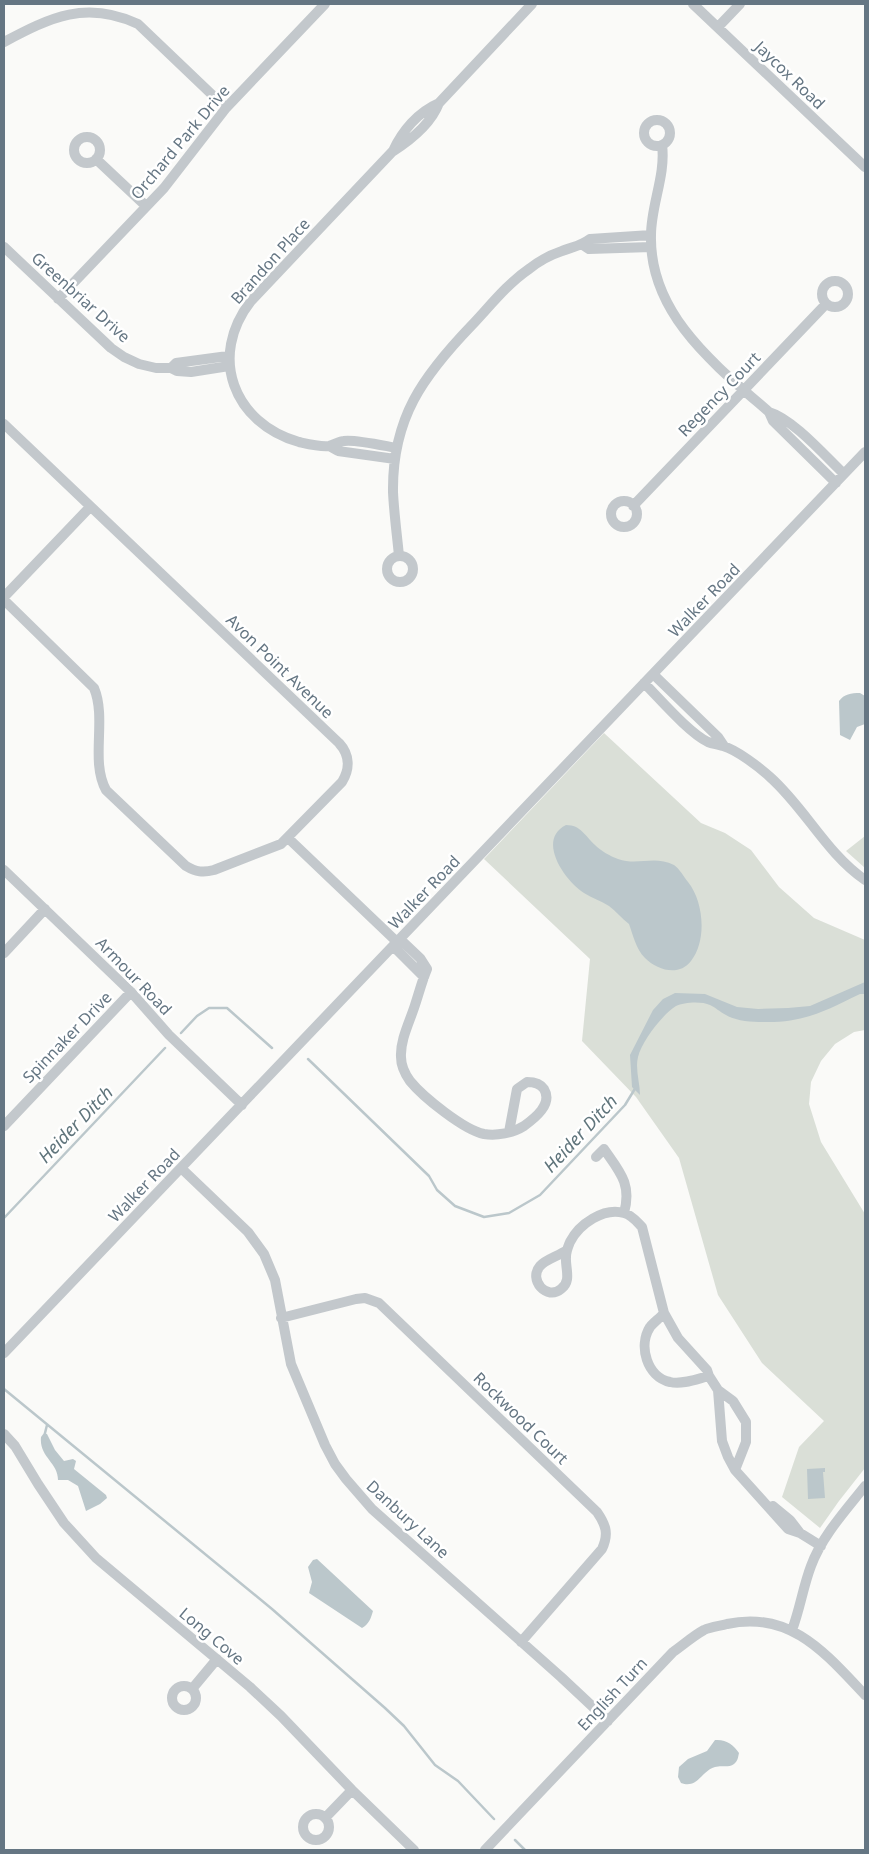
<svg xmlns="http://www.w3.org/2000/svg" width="869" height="1854" font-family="'Noto Sans',sans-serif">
  <rect width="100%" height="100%" fill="#fafaf8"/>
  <!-- green -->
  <path fill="#dadfd7" d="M 604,733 L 701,823 L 725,833 L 751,850 L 779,887 L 814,918 L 865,940 L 865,1030 L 854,1032 L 835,1044 L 821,1061 L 811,1082 L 809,1104 L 821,1142 L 865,1214 L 865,1468 L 839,1501 L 820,1528 L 782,1497 L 799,1447 L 824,1421 L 762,1363 L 718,1295 L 679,1158 L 636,1097 L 582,1041 L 590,959 L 484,859 Z
    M 865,836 L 865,868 L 846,851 Z"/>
  <!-- water -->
  <path fill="#bbc7cb" d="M 860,693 L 865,696 L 865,724 L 857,727 L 850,740 L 840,735 L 839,701 C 844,694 851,693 860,693 Z
    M 566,825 C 581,825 585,836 595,845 C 601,851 610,856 618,859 C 638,866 654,855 674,865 C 679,868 684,877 688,882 C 704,902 707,941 691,961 C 679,977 657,970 645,958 C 636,949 633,935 629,924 C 622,919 616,911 609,906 C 601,901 592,898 584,893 C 565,881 536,840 566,825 Z
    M 865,982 L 865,994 L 860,994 C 825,1011 804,1023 763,1022 C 751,1022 736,1021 726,1015 C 720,1012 715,1007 710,1005 C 702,1001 684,1002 676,1006 C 662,1015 642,1041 638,1057 C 635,1069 640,1083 640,1095 L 632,1087 L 630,1055 L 653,1010 L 663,999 L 675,993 L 705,994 L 737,1007 L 758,1009 L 788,1008 L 810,1006 Z
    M 44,1433 L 47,1434 L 55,1450 L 64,1461 L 73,1459 L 76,1461 L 74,1469 L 106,1495 L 107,1498 L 100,1504 L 86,1511 L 78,1486 L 68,1480 L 58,1480 C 58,1462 39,1457 41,1437 Z
    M 825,1468 L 825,1472 L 823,1472 L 825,1498 L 808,1499 L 807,1469 Z
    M 317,1559 L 373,1611 C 371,1618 369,1624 362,1628 L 309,1593 L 312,1582 L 308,1567 L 313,1560 Z
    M 715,1740 C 726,1739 734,1745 739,1753 C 738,1757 738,1761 734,1764 C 729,1768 721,1765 715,1767 C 701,1771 698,1789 681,1783 L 678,1777 L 679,1767 L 688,1759 L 707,1751 Z"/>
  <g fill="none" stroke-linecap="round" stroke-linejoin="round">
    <!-- stream -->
    <path stroke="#bbc7cb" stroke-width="2.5" d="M 181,1033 L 197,1016 L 209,1008 L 227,1008 L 272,1048
      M 308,1059 L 429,1176 L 437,1190 L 455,1206 L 484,1217 L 509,1213 L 540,1195 L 625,1105 L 636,1087
      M 4,1218 L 165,1048
      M 4,1389 L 272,1609 L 385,1708 L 404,1726 L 435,1765 L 458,1781 L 494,1819
      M 45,1433 L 47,1425
      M 515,1840 L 525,1850"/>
    <!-- minor -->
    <path stroke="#c3c8cc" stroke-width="10" d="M 693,4 L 865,167
      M 718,27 L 740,4
      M 4,42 C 51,17 86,0 138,24 L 226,108
      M644 133a13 13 0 1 1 26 0a13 13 0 1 1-26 0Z
      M74 150a13 13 0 1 1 26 0a13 13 0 1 1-26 0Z
      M 662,145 C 666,175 651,205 651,235 C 649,314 715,365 769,412 L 773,421 L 836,483
      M 393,151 C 402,131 418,112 439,103 L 532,4
      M 96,159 L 146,206
      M 583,245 L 589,249 L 651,247
      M 4,247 L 111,348 L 124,357 L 139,364 L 156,368 L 171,368 L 177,371 L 191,372 L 229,366
      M822 294a13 13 0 1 1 26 0a13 13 0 1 1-26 0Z
      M 58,299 L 164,188 L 226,108 L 325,4
      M 171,368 L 176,363 L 228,356
      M 769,412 C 793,419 825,456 844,474
      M 4,424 L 339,743 C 350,755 350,769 342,782 L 281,844 L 214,870 C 203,873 196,872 186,866 L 106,790 C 90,761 107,719 94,688 L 4,600
      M 329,446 L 338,451 L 395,459
      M 397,448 C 385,446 354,439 344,441 C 339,441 334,445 329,446 C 320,447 308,444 299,442 C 233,423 208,356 251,301 L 392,152 C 411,140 431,124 439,103
      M611 514a13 13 0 1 1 26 0a13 13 0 1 1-26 0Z
      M 633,506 L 826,304
      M387 569a13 13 0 1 1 26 0a13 13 0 1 1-26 0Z
      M 399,556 C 397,535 394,513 393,492 C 392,418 423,376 472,325 C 490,306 507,284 529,269 C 539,261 550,255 562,251 C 572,247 581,246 590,239 L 651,235
      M 4,597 L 90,507
      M 653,674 L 718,737 L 724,746
      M 644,683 C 660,699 689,733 708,742 C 713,744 718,744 723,746 C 737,750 759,767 770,777 C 805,808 826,853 865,880
      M 288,838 L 397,942
      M 4,870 L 131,992 L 169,1035 L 242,1105
      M 400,939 L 420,958 L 427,969 C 422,981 419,993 415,1005 C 410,1021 400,1040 401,1057 C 401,1066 405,1074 410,1081 C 423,1097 464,1130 484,1134 C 497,1136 513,1133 524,1126 C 535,1118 553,1104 544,1089 C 540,1083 534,1082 527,1082 L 517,1089 L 509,1132
      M 393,946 L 424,977
      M 4,953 L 45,909
      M 4,1126 L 131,992
      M 596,1157 L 604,1149 C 620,1172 632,1184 624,1213
      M 181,1168 L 248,1232 L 264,1254 L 275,1280 L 291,1364 L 325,1445 L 335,1464 L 346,1479 L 372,1509 L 561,1677 L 608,1721
      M 567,1250 C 559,1256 546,1259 540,1266 C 528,1280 547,1301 561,1289 C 572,1281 565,1268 566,1257 C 566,1251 568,1247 570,1242 C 579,1224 604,1207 624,1213 C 632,1215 637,1222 642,1227 L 664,1313 L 678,1338 L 707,1370 L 709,1376 L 718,1390 L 733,1401 L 746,1422 L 746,1442 L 735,1470
      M 664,1313 C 660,1318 654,1322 650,1327 C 638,1346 647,1377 670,1382 C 682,1385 697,1379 709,1376
      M 281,1318 L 356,1299 L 365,1298 L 379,1303 L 597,1512 C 606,1525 609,1534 602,1549 L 521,1642
      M 4,1353 L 865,452
      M 718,1390 L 722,1441 L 728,1457 L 735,1470 L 788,1529 L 800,1533 L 821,1546
      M 4,1434 L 15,1446 L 38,1484 L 64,1523 L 96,1558 L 250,1687 L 281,1716 L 352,1790 L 414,1850
      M 773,1506 L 790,1520 L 800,1533
      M 792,1630 C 800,1609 803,1587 811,1566 C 822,1536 846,1510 865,1486
      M172 1698a12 12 0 1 1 24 0a12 12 0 1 1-24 0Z
      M 192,1689 L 217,1659
      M303 1827a13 13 0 1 1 26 0a13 13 0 1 1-26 0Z
      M 325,1818 L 352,1790
      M 485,1850 L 673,1652 C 683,1645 693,1636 704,1630 C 711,1627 720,1626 727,1624 C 791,1610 826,1654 865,1695"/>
  </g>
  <g text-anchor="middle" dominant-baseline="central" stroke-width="5" stroke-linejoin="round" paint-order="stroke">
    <!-- street labels -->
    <g font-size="16" fill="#657683" stroke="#fff">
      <text transform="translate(790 75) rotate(44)">Jaycox Road</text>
      <text transform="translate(180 142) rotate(-50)">Orchard Park Drive</text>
      <text transform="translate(270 261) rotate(-48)">Brandon Place</text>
      <text transform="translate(81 297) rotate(42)">Greenbriar Drive</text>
      <text transform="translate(719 394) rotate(-46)">Regency Court</text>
      <text transform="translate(704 600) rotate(-46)">Walker Road</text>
      <text transform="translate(280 666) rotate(44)">Avon Point Avenue</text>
      <text transform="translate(424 892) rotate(-46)">Walker Road</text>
      <text transform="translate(134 976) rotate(46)">Armour Road</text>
      <text transform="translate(67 1037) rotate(-46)">Spinnaker Drive</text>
      <text transform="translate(144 1185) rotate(-46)">Walker Road</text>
      <text transform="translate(521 1418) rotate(44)">Rockwood Court</text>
      <text transform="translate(408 1519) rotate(43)">Danbury Lane</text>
      <text transform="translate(212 1636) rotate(40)">Long Cove</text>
      <text transform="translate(612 1694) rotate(-47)">English Turn</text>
    </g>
    <!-- water labels -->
    <g font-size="18" font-style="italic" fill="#60757c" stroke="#fff">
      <text transform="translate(75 1124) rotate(-46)">Heider Ditch</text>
      <text transform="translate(580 1133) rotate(-47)">Heider Ditch</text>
    </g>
  </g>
  <!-- border -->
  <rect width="869" height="1854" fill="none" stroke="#657683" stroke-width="10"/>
</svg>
